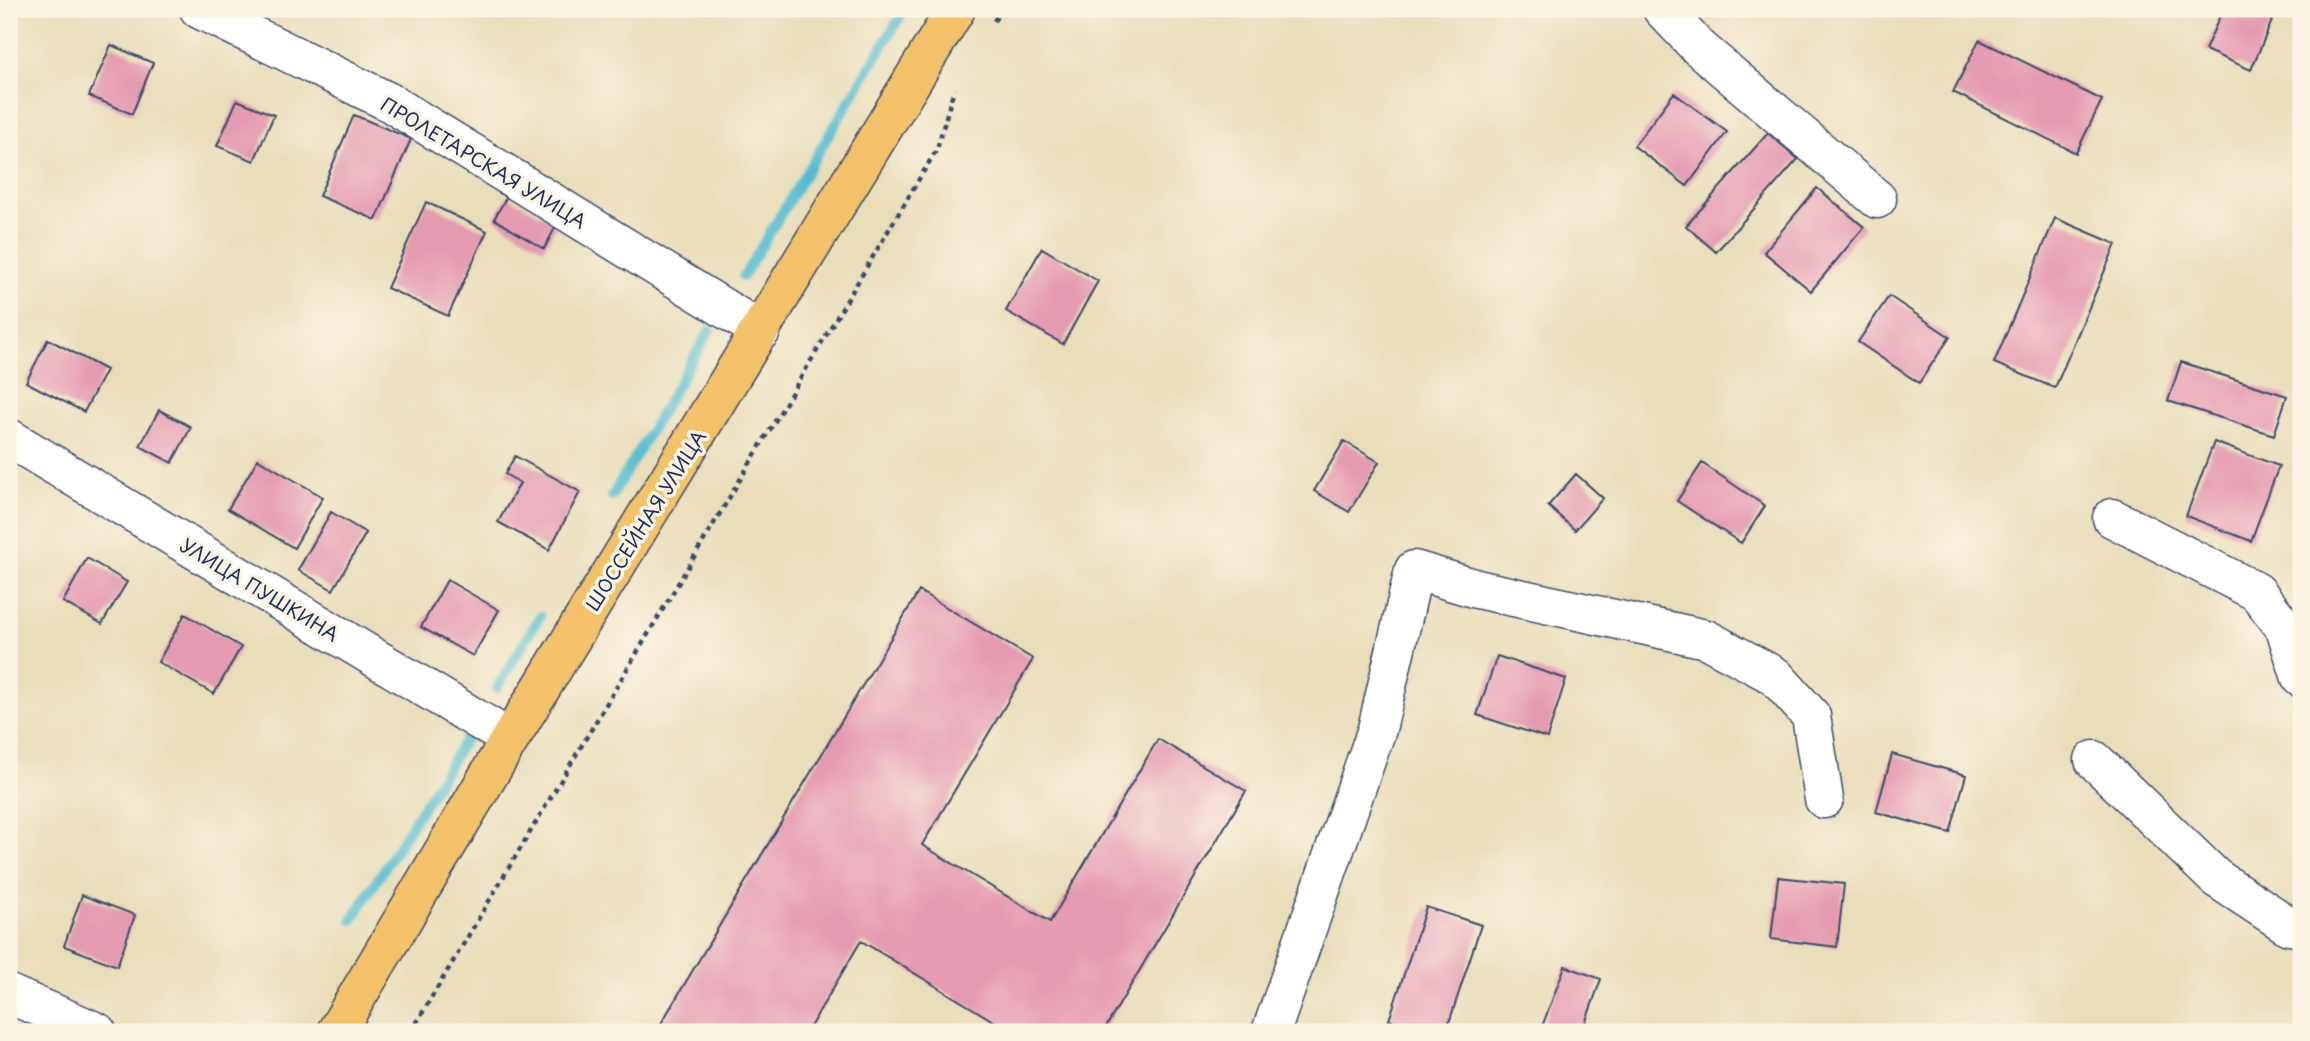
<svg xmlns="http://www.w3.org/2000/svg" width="2310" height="1041" font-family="'Playpen Sans',sans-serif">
  <rect width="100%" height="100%" fill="#fcf5e5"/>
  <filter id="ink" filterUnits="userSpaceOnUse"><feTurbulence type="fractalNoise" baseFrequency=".0143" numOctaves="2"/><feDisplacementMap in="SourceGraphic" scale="14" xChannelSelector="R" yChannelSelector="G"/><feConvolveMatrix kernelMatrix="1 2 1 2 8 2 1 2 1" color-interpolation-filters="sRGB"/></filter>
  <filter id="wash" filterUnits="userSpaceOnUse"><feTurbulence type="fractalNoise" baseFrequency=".00686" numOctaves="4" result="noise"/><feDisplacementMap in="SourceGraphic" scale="28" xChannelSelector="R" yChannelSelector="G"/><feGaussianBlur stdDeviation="1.57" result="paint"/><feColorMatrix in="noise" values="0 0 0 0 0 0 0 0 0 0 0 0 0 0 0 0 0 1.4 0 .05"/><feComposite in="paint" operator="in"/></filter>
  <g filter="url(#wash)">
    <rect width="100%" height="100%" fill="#e9deba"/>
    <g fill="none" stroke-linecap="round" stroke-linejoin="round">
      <!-- stream -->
      <path stroke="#54bdd2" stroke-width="10" d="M 743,277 L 905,9
        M 612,496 L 710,330
        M 497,688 L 540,616
        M 352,920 L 468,735"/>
    </g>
    <g id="blocks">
      <!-- building -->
      <path fill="#e59cb2" d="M 2223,9 L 2277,9 L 2251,70 L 2205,50 Z
        M 1979,40 L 2102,100 L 2076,153 L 1953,92 Z
        M 111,45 L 153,63 L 132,114 L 89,96 Z
        M 1674,93 L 1727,132 L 1687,186 L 1634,146 Z
        M 237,100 L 274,115 L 254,161 L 217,146 Z
        M 354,115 L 411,139 L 376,220 L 319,196 Z
        M 1768,133 L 1798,159 L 1716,252 L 1686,226 Z
        M 1817,188 L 1864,227 L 1811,291 L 1764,252 Z
        M 507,196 L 557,224 L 544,249 L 494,219 Z
        M 426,202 L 487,231 L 448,316 L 387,288 Z
        M 2055,218 L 2116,244 L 2055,388 L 1994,363 Z
        M 1042,248 L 1098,281 L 1063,344 L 1006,311 Z
        M 1889,296 L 1950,337 L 1919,383 L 1858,342 Z
        M 48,339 L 106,370 L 84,412 L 26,382 Z
        M 2181,362 L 2287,396 L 2274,435 L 2168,401 Z
        M 159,410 L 191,427 L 172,463 L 140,446 Z
        M 1344,441 L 1379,462 L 1349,512 L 1314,491 Z
        M 2214,442 L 2279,466 L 2251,541 L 2186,516 Z
        M 515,456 L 580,492 L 549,550 L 498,522 L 520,483 L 505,474 Z
        M 258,459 L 323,497 L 294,548 L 228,509 Z
        M 1702,463 L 1765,506 L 1741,543 L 1677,501 Z
        M 1576,474 L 1603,498 L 1575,530 L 1548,506 Z
        M 331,512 L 366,533 L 333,590 L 298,570 Z
        M 87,558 L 127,582 L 102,624 L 63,602 Z
        M 447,580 L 499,610 L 473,656 L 421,627 Z
        M 919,591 L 1033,659 L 922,845 L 1050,922 L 1158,739 L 1246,791 L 1103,1032 L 989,1032 L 995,1022 L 861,941 L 807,1032 L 656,1032 Z
        M 185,614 L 241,647 L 214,694 L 158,662 Z
        M 1497,656 L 1566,679 L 1547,738 L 1477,715 Z
        M 1892,754 L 1966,775 L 1950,833 L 1876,812 Z
        M 1778,877 L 1844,884 L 1837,947 L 1771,939 Z
        M 82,895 L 135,915 L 117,966 L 64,946 Z
        M 1426,907 L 1481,925 L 1446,1032 L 1425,1032 L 1389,1020 Z
        M 1565,966 L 1601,979 L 1582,1032 L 1540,1032 Z"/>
    </g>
  </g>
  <g filter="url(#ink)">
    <use href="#blocks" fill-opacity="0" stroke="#3a496c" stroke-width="2"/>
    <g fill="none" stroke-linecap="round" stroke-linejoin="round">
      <!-- minor casing -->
      <g stroke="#3a496c" stroke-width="41">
        <path id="minor" d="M 199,9 L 389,102 L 761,331
          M 1662,9 L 1697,46 L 1877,199
          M 9,438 L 510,739
          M 2112,518 L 2257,592 L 2285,628 L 2301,678
          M 2094,760 L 2216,878 L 2289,926 L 2301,927
          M 9,994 L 97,1032
          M 1271,1032 L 1377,729 L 1414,570 L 1477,589 L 1706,639 L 1775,676 L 1811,716 L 1824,799"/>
      </g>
      <!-- major casing -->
      <g stroke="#3a496c" stroke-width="41">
        <path id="major" d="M 336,1032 L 510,739 L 956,9"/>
      </g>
      <!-- path -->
      <path stroke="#3a496c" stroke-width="4.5" stroke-dasharray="5 5" stroke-linecap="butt" d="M 994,21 L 1002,9
        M 411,1032 L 937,149 L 954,89"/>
      <!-- minor -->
      <use href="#minor" stroke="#fff" stroke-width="38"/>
      <!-- major -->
      <use href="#major" stroke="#f3c26a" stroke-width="38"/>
    </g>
  </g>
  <g text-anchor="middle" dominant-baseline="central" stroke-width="7" stroke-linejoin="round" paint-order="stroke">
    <!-- street labels -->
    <g font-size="19" fill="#1b2f5e" stroke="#fcf5e5">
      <text transform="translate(484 162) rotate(31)">ПРОЛЕТАРСКАЯ УЛИЦА</text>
      <text transform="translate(645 520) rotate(-58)">ШОССЕЙНАЯ УЛИЦА</text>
      <text transform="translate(260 589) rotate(31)">УЛИЦА ПУШКИНА</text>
    </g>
  </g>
  <!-- margin -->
  <rect width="2310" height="1041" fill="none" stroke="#fcf5e5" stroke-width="35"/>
</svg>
